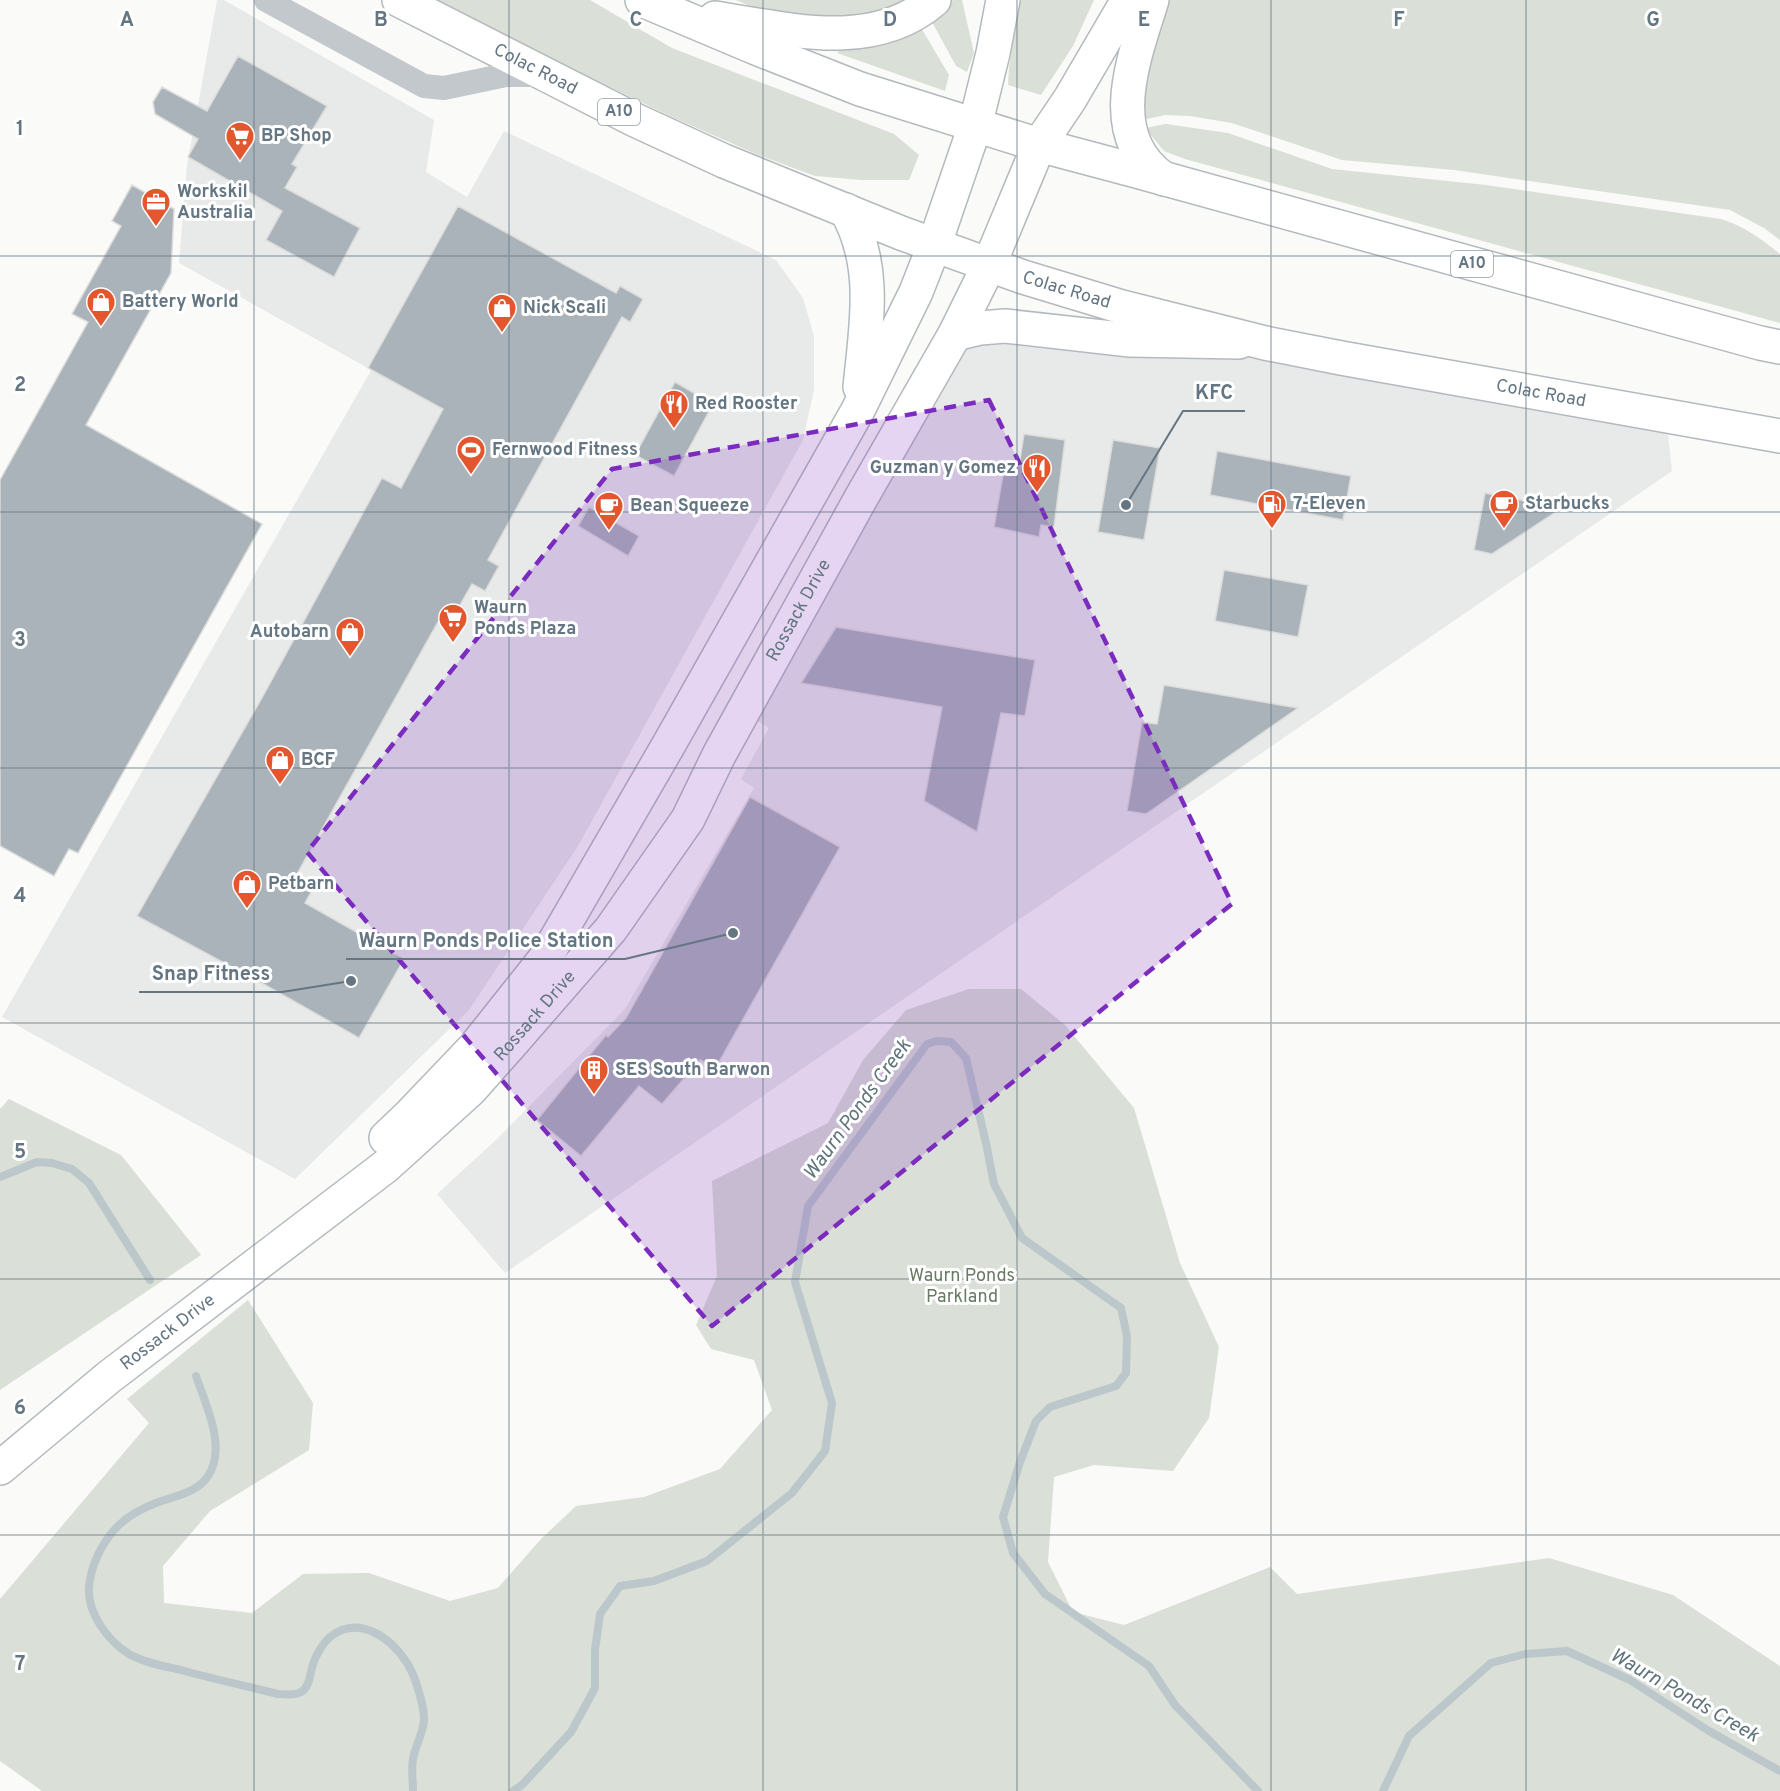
<svg xmlns="http://www.w3.org/2000/svg" width="1780" height="1791" font-family="Overpass,sans-serif">
  <rect width="100%" height="100%" fill="#fafaf8"/>
  <!-- built -->
  <path fill="#e8e9e9" d="M 217,0 L 224,0 L 434,120 L 426,172 L 467,197 L 504,131 L 776,260 L 803,298 L 814,336 L 814,390 L 803,440 L 578,846 L 469,1010 L 295,1179 L 2,1017 L 373,367 L 445,236 L 368,368 L 179,263 L 187,165 Z
    M 955,334 L 1194,342 L 1666,416 L 1672,471 L 505,1273 L 437,1194 L 497,1139 L 625,1009 L 754,788 L 741,779 L 769,728 L 742,712 Z"/>
  <!-- green -->
  <path fill="#dadfd7" d="M 433,0 L 590,0 L 672,48 L 894,134 L 919,155 L 909,180 L 861,180 L 815,176 L 756,154 L 672,117 L 549,58 Z
    M 736,0 L 902,0 L 906,5 L 862,20 L 810,19 L 757,9 Z
    M 953,0 L 962,0 L 974,53 L 967,72 L 956,66 L 931,20 Z
    M 1020,0 L 1094,0 L 1073,46 L 1041,95 L 1008,85 L 1009,67 Z
    M 1169,0 L 1780,0 L 1780,240 L 1764,228 L 1730,210 L 1454,170 L 1342,160 L 1232,123 L 1190,116 L 1165,115 L 1143,120 L 1139,96 L 1164,8 Z
    M 920,26 L 949,75 L 945,91 L 837,53 L 841,49 L 879,44 Z
    M 1166,124 L 1228,133 L 1332,169 L 1486,185 L 1721,219 C 1742,225 1763,240 1780,254 L 1780,323 L 1185,159 L 1164,151 L 1145,128 Z
    M 969,989 L 1021,989 L 1065,1025 L 1134,1108 L 1180,1263 L 1219,1347 L 1209,1418 L 1173,1471 L 1094,1465 L 1054,1477 L 1048,1562 L 1073,1612 L 1124,1625 L 1270,1567 L 1297,1594 L 1549,1558 L 1673,1595 L 1780,1666 L 1780,1791 L 42,1791 L 0,1761 L 0,1599 L 149,1423 L 127,1399 L 248,1300 L 313,1403 L 309,1450 L 210,1511 L 163,1566 L 164,1603 L 252,1613 L 303,1574 L 369,1573 L 450,1601 L 498,1588 L 541,1539 L 576,1506 L 644,1497 L 720,1469 L 772,1410 L 754,1360 L 711,1349 L 696,1325 L 717,1276 L 712,1181 L 828,1123 L 863,1060 L 906,1010 Z
    M 9,1099 L 121,1155 L 201,1255 L 0,1390 L 0,1109 Z"/>
  <g fill="none" stroke-linecap="round" stroke-linejoin="round">
    <!-- stream -->
    <path stroke="#bbc7cb" stroke-width="8" d="M 0,1177 L 37,1162 L 52,1163 L 72,1169 L 89,1183 L 150,1280
      M 196,1376 C 206,1405 227,1448 208,1476 C 197,1493 174,1496 156,1503 C 143,1508 128,1516 118,1526 C 102,1542 91,1565 89,1587 C 87,1613 108,1641 129,1654 C 145,1663 164,1666 181,1670 C 213,1679 246,1686 278,1694 C 286,1694 294,1696 301,1692 C 310,1687 310,1673 313,1664 C 316,1655 323,1643 330,1637 C 359,1614 391,1638 407,1663 C 415,1675 424,1705 424,1719 C 424,1732 415,1746 413,1759 C 411,1769 413,1781 413,1791
      M 513,1791 L 522,1785 L 571,1732 L 595,1688 L 595,1650 L 600,1614 L 620,1586 L 654,1581 L 707,1561 L 792,1493 L 825,1451 L 832,1403 L 795,1282 L 808,1206 L 927,1044 L 937,1041 L 951,1042 L 966,1058 L 986,1143 L 994,1184 L 1022,1238 L 1121,1308 L 1127,1336 L 1126,1373 L 1116,1386 L 1050,1407 L 1036,1421 L 1020,1462 L 1003,1517 L 1013,1553 L 1045,1594 L 1149,1666 L 1175,1705 L 1258,1791
      M 1383,1791 L 1409,1736 L 1491,1663 L 1525,1654 L 1567,1651 L 1630,1680 L 1709,1731 L 1780,1771"/>
  </g>
  <!-- building -->
  <path fill="#aab3b9" stroke="#dcdcda" stroke-width="1.5" d="M 238,56 L 327,106 L 292,164 L 297,167 L 285,188 L 360,228 L 334,277 L 266,240 L 282,211 L 188,157 L 198,139 L 155,114 L 153,102 L 162,87 L 207,111 Z
    M 132,185 L 174,209 L 171,273 L 86,425 L 262,524 L 78,853 L 69,849 L 54,876 L 0,846 L 0,480 L 88,322 L 72,314 L 121,226 L 112,221 Z
    M 458,206 L 616,293 L 620,286 L 643,299 L 630,322 L 622,317 L 488,560 L 499,566 L 485,591 L 472,584 L 448,626 L 439,620 L 297,874 L 315,885 L 305,903 L 404,959 L 359,1038 L 267,986 L 137,916 L 263,696 L 382,478 L 401,488 L 443,409 L 368,368 Z
    M 675,382 L 713,404 L 674,476 L 635,455 Z
    M 1024,434 L 1065,440 L 1054,527 L 1041,525 L 1039,537 L 994,527 L 1005,463 L 1019,466 Z
    M 1113,440 L 1160,448 L 1144,540 L 1098,532 Z
    M 1217,451 L 1351,476 L 1343,520 L 1210,495 Z
    M 1485,493 L 1562,508 L 1492,554 L 1474,550 Z
    M 589,507 L 639,536 L 628,556 L 578,526 Z
    M 1224,570 L 1308,585 L 1298,637 L 1215,621 Z
    M 836,627 L 1035,660 L 1025,716 L 1001,713 L 977,832 L 924,801 L 942,707 L 801,683 Z
    M 1164,685 L 1298,708 L 1146,814 L 1127,811 L 1142,722 L 1157,724 Z
    M 750,797 L 840,847 L 715,1069 L 700,1060 L 662,1104 L 639,1086 L 581,1156 L 537,1120 L 606,1035 L 608,1037 L 626,1018 Z"/>
  <g fill="none" stroke-linecap="round" stroke-linejoin="round">
    <!-- secondary casing -->
    <g stroke="#b3babf" stroke-width="36">
      <g id="secondary">
        <path d="M 846,210 C 878,266 866,326 860,387"/>
        <path d="M 955,334 L 980,328 L 1005,326 L 1130,340 L 1239,342"/>
        <path d="M 386,1138 L 410,1115 L 474,1048 L 544,960 L 668,746 L 858,410 L 916,292 L 934,246"/>
        <path id="s1" d="M 0,1468 L 109,1377 L 386,1166 L 470,1090 L 510,1045 L 611,929 L 688,819 L 719,755 L 861,498 L 955,334 L 989,265"/>
      </g>
    </g>
    <!-- highway casing -->
    <g stroke="#b4b9bd" stroke-width="36">
      <g id="highway">
        <path id="s2" d="M 399,0 L 635,120 L 724,161 L 901,233 L 1023,277 L 1122,307 L 1265,343 L 1341,358 L 1780,436"/>
        <path d="M 642,0 L 756,48 L 860,89 L 1039,145 L 1133,170 L 1760,343 L 1780,347"/>
        <path d="M 1152,0 C 1134,59 1102,135 1164,179"/>
        <path d="M 715,18 C 787,29 873,53 934,0"/>
        <path d="M 934,246 L 975,126 L 993,53 L 1003,0"/>
        <path d="M 989,265 L 1039,145 L 1070,99 L 1128,0"/>
      </g>
    </g>
    <!-- street -->
    <path stroke="#c3c8cc" stroke-width="24" d="M 266,0 L 424,86 L 444,88 L 506,75 L 542,75"/>
    <!-- secondary -->
    <use href="#secondary" stroke="#fff" stroke-width="33"/>
    <!-- highway -->
    <use href="#highway" stroke="#fff" stroke-width="33"/>
  </g>
  <!-- marked area -->
  <path fill="#7b2cbf" fill-opacity="0.2" stroke="#7b2cbf" stroke-width="4.5" stroke-dasharray="12 8" stroke-linejoin="round" d="M 989,400 L 1232,904 L 712,1326 L 307,852 L 612,469 Z"/>
  <!-- grid -->
  <path fill="none" stroke="#657683" stroke-width="1.5" stroke-opacity="0.55" d="M 254,0 L 254,1791M 509,0 L 509,1791M 763,0 L 763,1791M 1017,0 L 1017,1791M 1271,0 L 1271,1791M 1526,0 L 1526,1791M 0,256 L 1780,256M 0,512 L 1780,512M 0,768 L 1780,768M 0,1023 L 1780,1023M 0,1279 L 1780,1279M 0,1535 L 1780,1535"/>
  <!-- icons -->
  <defs>
    <g id="supermarket-pin" transform="scale(1.5)"><path d="M0 17L-7.5 6A9.5 9.5 0 1 1 7.5 6Z" fill="#e4572e" stroke="#fff"/><path d="M-6-5.5h2.5l.6 2H6L4.5 2H-2.5L-4.4-4H-6ZM-1.5 3.2a1.3 1.3 0 1 0 .1 0ZM3 3.2a1.3 1.3 0 1 0 .1 0Z" fill="#fff"/></g>
    <g id="office-pin" transform="scale(1.5)"><path d="M0 17L-7.5 6A9.5 9.5 0 1 1 7.5 6Z" fill="#e4572e" stroke="#fff"/><path d="M-6-3h4V-5.5h4V-3h4V5H-6ZM-1-4.5V-3h2v-1.5ZM-6 0V1H6V0Z" fill="#fff"/></g>
    <g id="shop-pin" transform="scale(1.5)"><path d="M0 17L-7.5 6A9.5 9.5 0 1 1 7.5 6Z" fill="#e4572e" stroke="#fff"/><path d="M-5-2.5h2.3a2.7 3.5 0 0 1 5.4 0H5L5.5 6h-11ZM-1.5-2.5h3a1.5 2.3 0 0 0-3 0Z" fill="#fff"/></g>
    <g id="restaurant-pin" transform="scale(1.5)"><path d="M0 17L-7.5 6A9.5 9.5 0 1 1 7.5 6Z" fill="#e4572e" stroke="#fff"/><path d="M-5-6h1v4h1v-4h1v4h1v-4h1v5L-1.5 .5V6h-2V.5L-5-1ZM5-6V6H3V1.5H1.5Q1.5-4 5-6Z" fill="#fff"/></g>
    <g id="stadium-pin" transform="scale(1.5)"><path d="M0 17L-7.5 6A9.5 9.5 0 1 1 7.5 6Z" fill="#e4572e" stroke="#fff"/><path d="M0-5a6.5 5 0 1 0 0 10a6.5 5 0 1 0 0-10ZM-3.5-1.8h7v3.6h-7Z" fill="#fff"/></g>
    <g id="fuel-pin" transform="scale(1.5)"><path d="M0 17L-7.5 6A9.5 9.5 0 1 1 7.5 6Z" fill="#e4572e" stroke="#fff"/><path d="M-5.5-6h7V0h2V4h1.3V-2.5L3-4.5l.8-.8L6-3V5H2.5V1h-1V6h-7ZM-4.2-4.7v3.2H.2V-4.7Z" fill="#fff"/></g>
    <g id="cafe-pin" transform="scale(1.5)"><path d="M0 17L-7.5 6A9.5 9.5 0 1 1 7.5 6Z" fill="#e4572e" stroke="#fff"/><path d="M-5.5-4.5H6V0H3Q3 3.5 0 3.5H-2.5Q-5.5 3.5-5.5 0ZM3-3.2v2h1.7v-2ZM-6 4.5H4V6H-6Z" fill="#fff"/></g>
    <g id="building-pin" transform="scale(1.5)"><path d="M0 17L-7.5 6A9.5 9.5 0 1 1 7.5 6Z" fill="#e4572e" stroke="#fff"/><path d="M-4-6H4V6H1V3H-1V6H-4ZM-2.5-4.3h1.7v1.8h-1.7ZM.8-4.3h1.7v1.8H.8ZM-2.5-1h1.7V.8h-1.7ZM.8-1h1.7V.8H.8Z" fill="#fff"/></g>
  </defs>
  <g fill-rule="evenodd">
    <use href="#supermarket-pin" x="240" y="136"/>
    <use href="#office-pin" x="156" y="202"/>
    <use href="#shop-pin" x="101" y="302"/>
    <use href="#shop-pin" x="502" y="308"/>
    <use href="#restaurant-pin" x="674" y="404"/>
    <use href="#stadium-pin" x="471" y="450"/>
    <use href="#restaurant-pin" x="1037" y="468"/>
    <use href="#fuel-pin" x="1272" y="504"/>
    <use href="#cafe-pin" x="1504" y="504"/>
    <use href="#cafe-pin" x="609" y="506"/>
    <use href="#supermarket-pin" x="453" y="618"/>
    <use href="#shop-pin" x="350" y="632"/>
    <use href="#shop-pin" x="280" y="760"/>
    <use href="#shop-pin" x="247" y="884"/>
    <use href="#building-pin" x="594" y="1070"/>
  </g>
  <g text-anchor="middle" dominant-baseline="central" stroke-width="6" stroke-linejoin="round" paint-order="stroke">
    <!-- shield labels -->
    <g fill="#fff" stroke="#939fa8" stroke-width="1.5">
      <rect x="598" y="99" width="42" height="26" rx="4.5"/>
      <rect x="1451" y="251" width="42" height="26" rx="4.5"/>
    </g>
    <g font-size="16" font-weight="bold" fill="#657683">
      <text x="619" y="112">A10</text>
      <text x="1472" y="264">A10</text>
    </g>
    <!-- street labels -->
    <g font-size="18" fill="#657683" stroke="#fff">
      <text stroke="none"><textPath href="#s2" startOffset="153">Colac Road</textPath></text>
      <text stroke="none"><textPath href="#s2" startOffset="729">Colac Road</textPath></text>
      <text stroke="none"><textPath href="#s2" startOffset="1215">Colac Road</textPath></text>
      <text stroke="none"><textPath href="#s1" startOffset="1188">Rossack Drive</textPath></text>
      <text stroke="none"><textPath href="#s1" startOffset="702">Rossack Drive</textPath></text>
      <text stroke="none"><textPath href="#s1" startOffset="216">Rossack Drive</textPath></text>
    </g>
    <!-- poi labels -->
    <g font-size="18" font-weight="bold" fill="#657683" stroke="#fff" text-anchor="start">
      <text x="261" y="136">BP Shop</text>
      <text x="177" y="192">Workskil<tspan x="177" dy="21">Australia</tspan></text>
      <text x="122" y="302">Battery World</text>
      <text x="523" y="308">Nick Scali</text>
      <text x="695" y="404">Red Rooster</text>
      <text x="492" y="450">Fernwood Fitness</text>
      <text x="1016" y="468" text-anchor="end">Guzman y Gomez</text>
      <text x="1293" y="504">7-Eleven</text>
      <text x="1525" y="504">Starbucks</text>
      <text x="630" y="506">Bean Squeeze</text>
      <text x="474" y="608">Waurn<tspan x="474" dy="21">Ponds Plaza</tspan></text>
      <text x="329" y="632" text-anchor="end">Autobarn</text>
      <text x="301" y="760">BCF</text>
      <text x="268" y="884">Petbarn</text>
      <text x="615" y="1070">SES South Barwon</text>
    </g>
    <!-- park labels -->
    <g font-size="18" fill="#687a64" stroke="#fff">
      <text x="962" y="1276">Waurn Ponds<tspan x="962" dy="21">Parkland</tspan></text>
    </g>
    <!-- water labels -->
    <g font-size="20" font-style="italic" fill="#60757c" stroke="#fff">
      <text transform="translate(858 1110) rotate(-54)">Waurn Ponds Creek</text>
      <text transform="translate(1684 1696) rotate(30)">Waurn Ponds Creek</text>
    </g>
  </g>
  <g font-size="20" text-anchor="middle" font-weight="bold" fill="#657683" stroke="#fff" stroke-width="6" stroke-linejoin="round" paint-order="stroke">
    <text x="127" y="26">A</text>
    <text x="381" y="26">B</text>
    <text x="636" y="26">C</text>
    <text x="890" y="26">D</text>
    <text x="1144" y="26">E</text>
    <text x="1399" y="26">F</text>
    <text x="1653" y="26">G</text>
    <text x="20" y="135">1</text>
    <text x="20" y="391">2</text>
    <text x="20" y="646">3</text>
    <text x="20" y="902">4</text>
    <text x="20" y="1158">5</text>
    <text x="20" y="1414">6</text>
    <text x="20" y="1670">7</text>
  </g>
  <!-- callouts -->
  <path fill="none" stroke="#657683" stroke-width="2" d="M1126 505L1183 411H1245M733 933L625 959H346M351 981L282 992H139"/>
  <g fill="#657683" stroke="#fff" stroke-width="2">
    <circle cx="1126" cy="505" r="6"/>
    <circle cx="733" cy="933" r="6"/>
    <circle cx="351" cy="981" r="6"/>
  </g>
  <g font-size="20" text-anchor="middle" font-weight="bold" fill="#657683" stroke="#fff" stroke-width="6" stroke-linejoin="round" paint-order="stroke">
    <text x="1214" y="399">KFC</text>
    <text x="486" y="947">Waurn Ponds Police Station</text>
    <text x="211" y="980">Snap Fitness</text>
  </g>
</svg>
